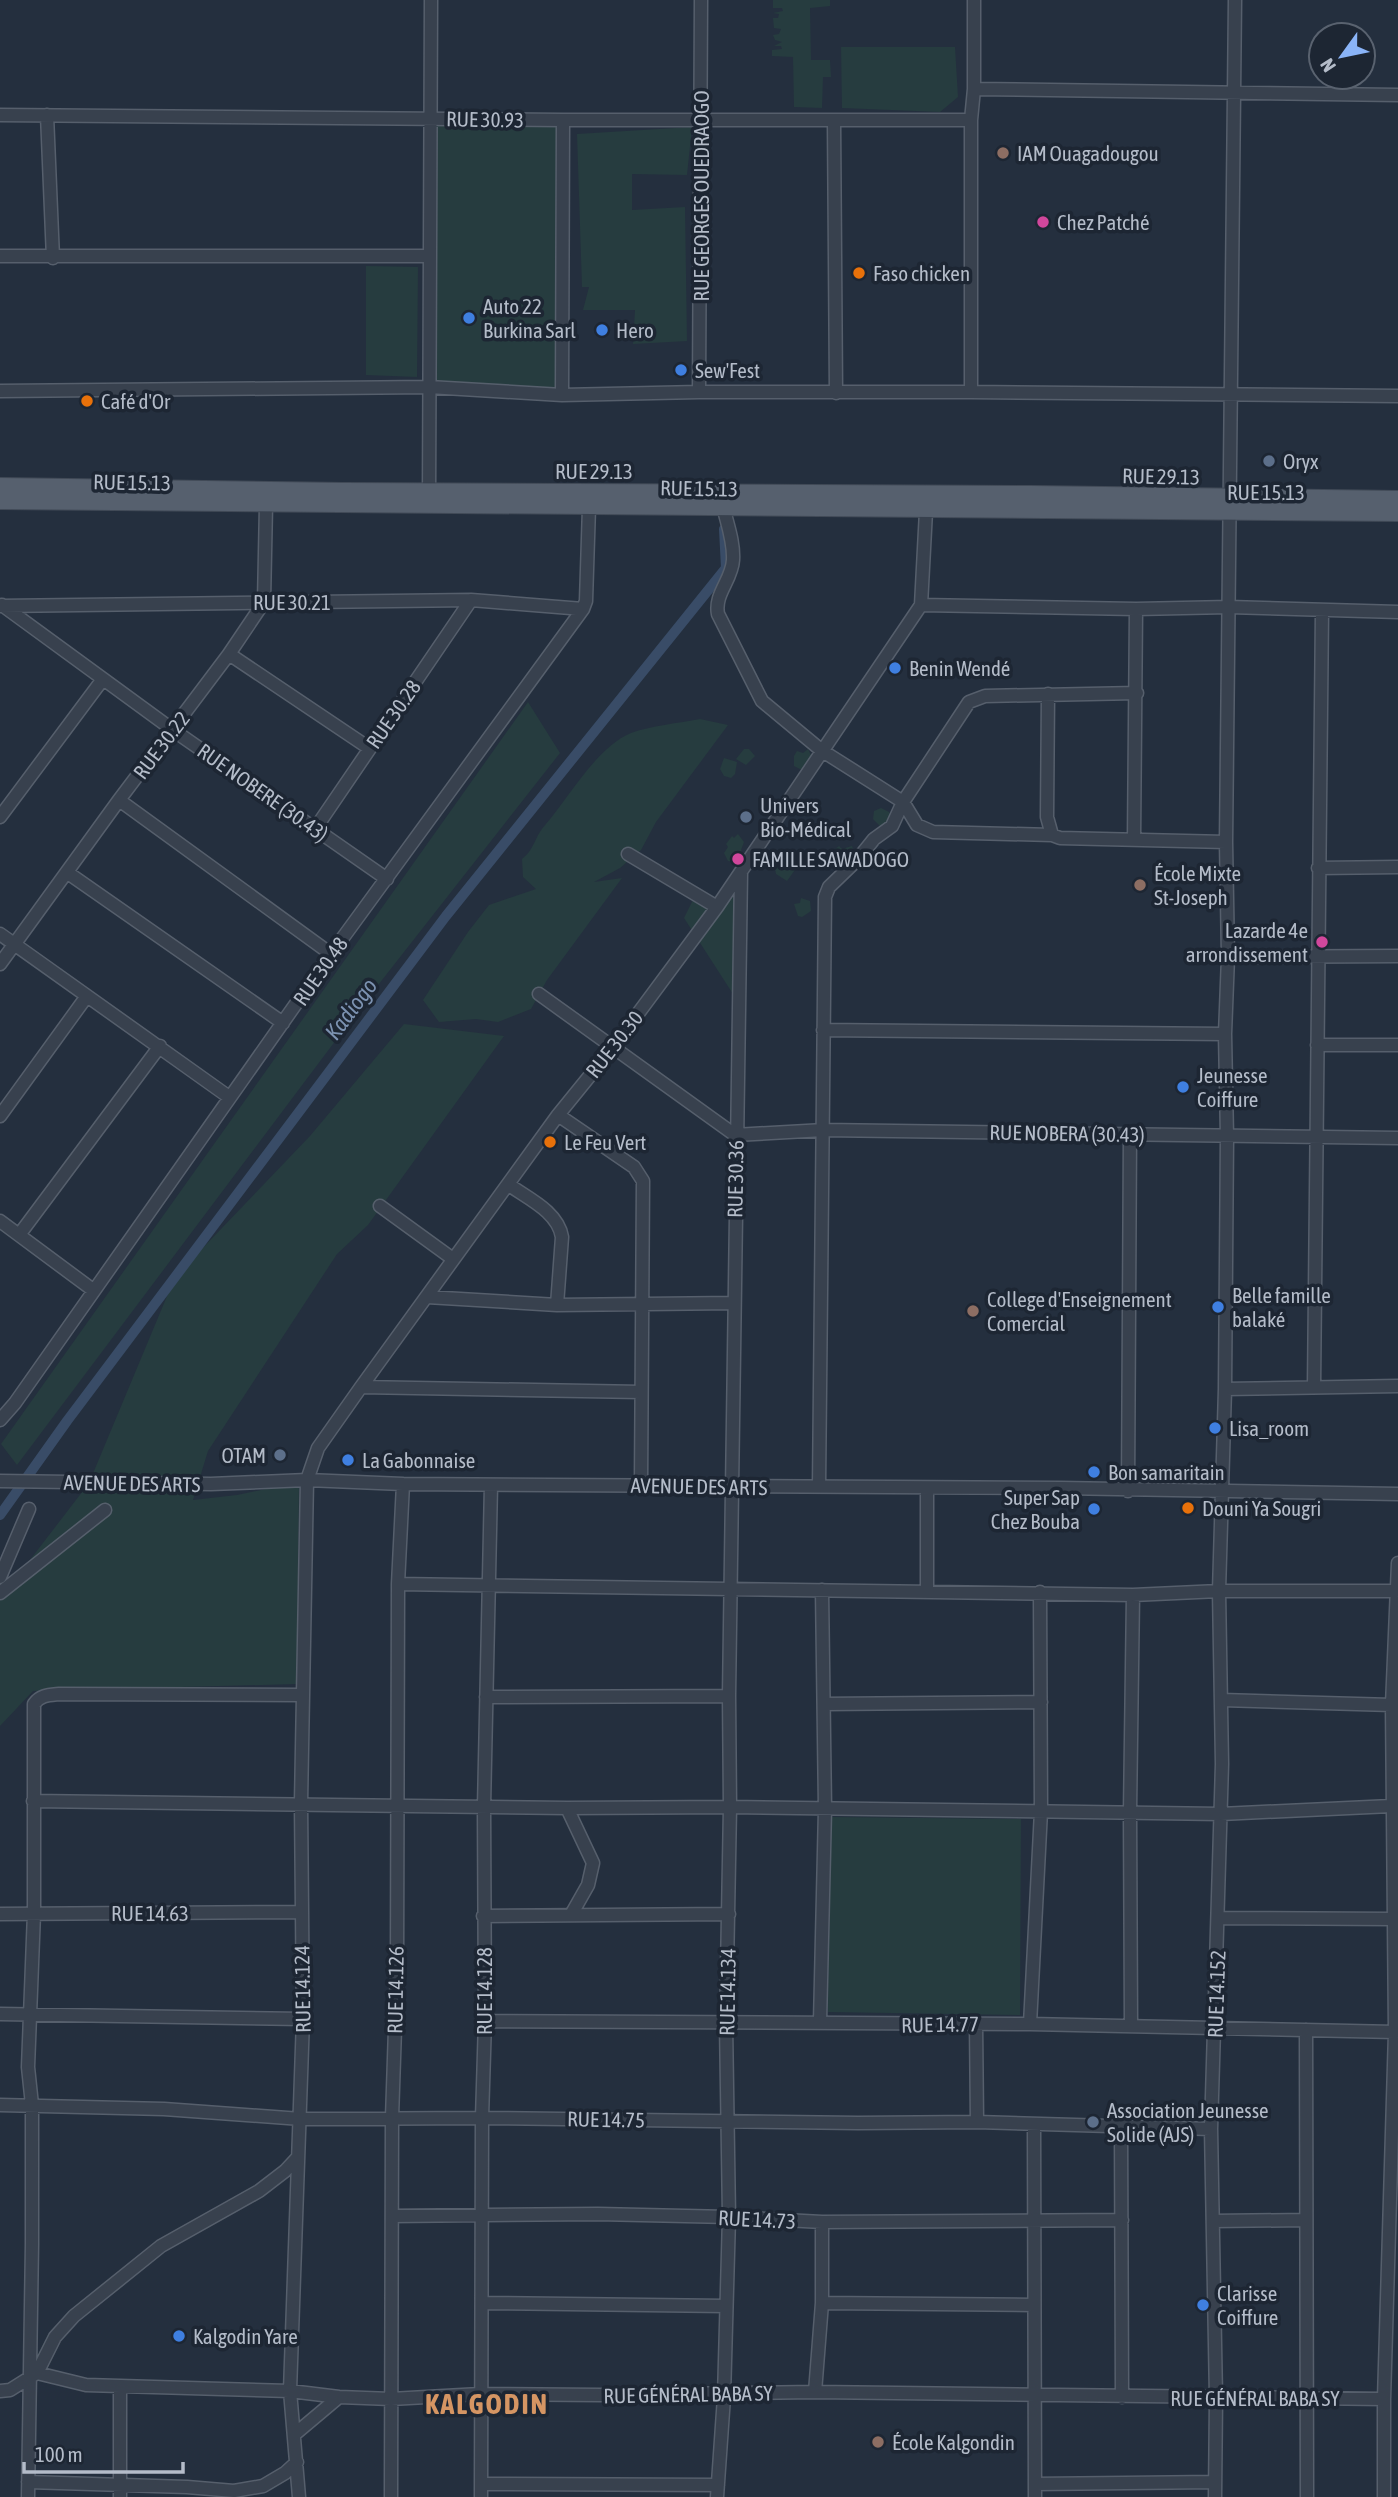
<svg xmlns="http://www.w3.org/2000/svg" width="1398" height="2497" font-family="'Asap Condensed',sans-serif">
  <rect width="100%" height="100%" fill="#242f3e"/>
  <!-- green -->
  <path fill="#263c3f" d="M 773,0 L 830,0 L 830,6 L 810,8 L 811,60 L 830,60 L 831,77 L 823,77 L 822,108 L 794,107 L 793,57 L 772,56 L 772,50 L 782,49 L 781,46 L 774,46 L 782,42 L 775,40 L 773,35 L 779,34 L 781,29 L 774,28 L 773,18 L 778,18 L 779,14 L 773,13 L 783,11 L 782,8 L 773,8 Z
    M 841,47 L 955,47 L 958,97 L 940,112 L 842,108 Z
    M 434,118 L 563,124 L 562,393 L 433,384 Z
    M 692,127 L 687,175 L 632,174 L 632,210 L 685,207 L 687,341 L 633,344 L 635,310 L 583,310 L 589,287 L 582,287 L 577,134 Z
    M 366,266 L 418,267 L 417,377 L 366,375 Z
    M 528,702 L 560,753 L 357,1012 L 17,1465 L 1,1444 Z
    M 700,719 L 728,725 L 656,822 L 641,850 L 620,868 L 594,882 L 622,878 L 547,980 L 531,1009 L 498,1022 L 476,1019 L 439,1022 L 423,1000 L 468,932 L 489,905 L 536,889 L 523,877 L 522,859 C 535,849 534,837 546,824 C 569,797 597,747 631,733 C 650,726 679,723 700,719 Z
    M 744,749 L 749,749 L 755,756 L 746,765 L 736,759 Z
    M 808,749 L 813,759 L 807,765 L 804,765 L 802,770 L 794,766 L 794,756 L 797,751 L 803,753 Z
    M 724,758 L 737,762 L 735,774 L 731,778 L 724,776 L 720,769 Z
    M 881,808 L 889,812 L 893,819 L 881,827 L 873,819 L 874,811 Z
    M 738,834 L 744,842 L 741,850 L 743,853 L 734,862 L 728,861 L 724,853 L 728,847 L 726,844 L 732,836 L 734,838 Z
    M 839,846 L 842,849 L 852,846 L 855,855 L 846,864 L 844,858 L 831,856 L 831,852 Z
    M 778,854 L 797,867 L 787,881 L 776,874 L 774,863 Z
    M 738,886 L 738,990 L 733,994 L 684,918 L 695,896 L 719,913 Z
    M 801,898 L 810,901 L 811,911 L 802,917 L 798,916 L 794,904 L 800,903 Z
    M 404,1024 L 504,1036 L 368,1225 L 337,1254 L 208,1451 L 193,1500 L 237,1495 L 299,1482 L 297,1684 L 33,1691 L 0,1726 L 0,1599 L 89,1483 L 175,1277 L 310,1136 Z
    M 829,1817 L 1021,1819 L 1020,2015 L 828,2012 Z"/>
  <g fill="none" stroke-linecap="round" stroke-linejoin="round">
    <!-- canal -->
    <path stroke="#394c67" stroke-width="10" d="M 0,1515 L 67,1421 L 446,916 L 726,568 L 724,529"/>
    <!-- minor casing -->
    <g stroke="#565f6c" stroke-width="15">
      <path id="minor" d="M 974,89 L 1398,95
        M 0,115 L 563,120 L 971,120
        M 47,115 L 53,258
        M 834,121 L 836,393
        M 0,256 L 429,256
        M 0,391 L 429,387 L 562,395 L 699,392 L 971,392 L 1398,396
        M 699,392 L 701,0
        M 971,392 L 971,120 L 974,89 L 974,0
        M 562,395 L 563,120
        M 429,500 L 431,0
        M 724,510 C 728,526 734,543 733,560 C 732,580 714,594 718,614 L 762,701 L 821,750 L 903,802 L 917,825 L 933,832 L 1052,835 L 1060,838 L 1226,842
        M 2,605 L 173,730 L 387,879
        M 921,605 L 1136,609 L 1229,607 L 1398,612
        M 921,605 L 926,511
        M 0,606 L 471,600 L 583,609
        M 229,654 L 369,748
        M 1048,694 L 1047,817 L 1052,835
        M 119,800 L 331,954
        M 0,817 L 103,679
        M 315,829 L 471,600
        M 1134,840 L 1136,609
        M 628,854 L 717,907
        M 1318,868 L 1398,867
        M 68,873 L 283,1023
        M 0,934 L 229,1097
        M 1228,957 L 1398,956
        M 0,964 L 119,800 L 229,654 L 264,602 L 266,505
        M 539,994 L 735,1135 L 824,1130 L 1398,1138
        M 823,1030 L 1225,1034
        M 1317,1045 L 1398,1045
        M 558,1115 L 634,1167 L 643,1181 L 641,1485
        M 0,1116 L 87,996
        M 509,1185 C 529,1199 558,1212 562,1237 L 557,1305
        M 380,1206 L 453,1259
        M 0,1221 L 93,1290
        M 19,1235 L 160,1046
        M 427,1297 L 557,1305 L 734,1303
        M 361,1387 L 641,1392
        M 1314,1387 L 1322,611
        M 1225,1389 L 1398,1386
        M 0,1420 L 15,1403 L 331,954 L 583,609 L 586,601 L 589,507
        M 0,1481 L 211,1484 L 307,1480 L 403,1484 L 1061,1488 L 1398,1494
        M 819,1487 L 825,897 L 829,887 L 858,859 L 874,839 L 892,826 L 903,802 L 969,702 L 985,696 L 1137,693
        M 927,1488 L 927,1590
        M 1128,1491 L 1130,1134
        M 0,1577 L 29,1509
        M 398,1584 L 1133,1595 L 1219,1591 L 1396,1591
        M 0,1593 L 105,1510
        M 486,1697 L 729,1696
        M 1222,1700 L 1392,1705
        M 824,1704 L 1041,1702
        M 33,1801 L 567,1808 L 730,1807 L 1221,1814 L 1391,1806
        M 567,1808 L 593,1863 L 588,1885 L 571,1915
        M 0,1914 L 301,1912
        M 483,1916 L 729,1914
        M 1219,1918 L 1393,1919
        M 0,2014 L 303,2019
        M 485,2021 L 1030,2024 L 1395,2032
        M 820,2022 L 825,1809 L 822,1590
        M 976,2023 L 977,2122
        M 1030,2024 L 1041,1811 L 1040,1592
        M 1131,2025 L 1130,1812 L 1133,1595
        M 1306,2030 L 1307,2497
        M 0,2105 L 164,2109 L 301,2119 L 482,2118 L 858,2123 L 977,2122 L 1211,2129
        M 1034,2125 L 1035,2497
        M 1121,2126 L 1122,2397
        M 392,2216 L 598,2214 L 729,2217 L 822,2222 L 1122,2220
        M 1213,2221 L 1306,2220
        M 482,2303 L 726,2306
        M 822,2303 L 1034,2305
        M 37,2373 L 55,2337 L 74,2316 L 161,2246 L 259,2191 L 285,2171 L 298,2157
        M 0,2391 L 10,2390 L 37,2373 L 86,2385 L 290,2391 L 339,2397 L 391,2399 L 480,2394 L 601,2395 L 815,2392 L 1384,2399
        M 815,2392 L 822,2303 L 822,2222
        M 295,2434 L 339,2397
        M 28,2482 L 187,2487 L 234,2491 L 263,2486 L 285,2473 L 297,2462
        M 481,2484 L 718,2485
        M 1035,2484 L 1215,2482
        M 28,2497 L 32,2244 L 32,2105 L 28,2067 L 34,1913 L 34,1704 C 40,1695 49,1695 59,1694 L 302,1695
        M 120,2497 L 120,2386
        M 299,2497 L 290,2391 L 303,2019 L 301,1803 L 307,1480 L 318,1448 L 361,1387 L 558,1115 L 614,1046 L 717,907 L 921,605
        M 391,2497 L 392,2118 L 397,1969 L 398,1584 L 403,1484
        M 481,2497 L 482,2118 L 485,2021 L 484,1807 L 491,1485
        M 717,2497 L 724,2397 L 729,2217 L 726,2023 L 730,1807 L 729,1696 L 741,872
        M 1215,2497 L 1216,2398 L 1211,2129 L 1222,1764 L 1219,1591 L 1225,1389 L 1227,1137 L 1225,1034 L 1228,957 L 1226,842 L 1235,0
        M 1384,2497 L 1384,2399 L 1395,2032 L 1392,1705 L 1398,1563"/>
    </g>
    <!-- major casing -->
    <g stroke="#414a57" stroke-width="18">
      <path id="major" d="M 0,486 L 343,491 L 1032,494 L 1398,499
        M 0,501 C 466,508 932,512 1398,513"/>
    </g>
    <!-- minor -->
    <use href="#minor" stroke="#38414e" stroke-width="12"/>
    <!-- major -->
    <use href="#major" stroke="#56606e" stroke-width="16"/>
  </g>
  <!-- markers -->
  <g fill="#8d6e63" stroke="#1d2633" stroke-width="2.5">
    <circle cx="1003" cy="153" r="7"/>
    <circle cx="1140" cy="885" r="7"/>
    <circle cx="973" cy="1311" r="7"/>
    <circle cx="878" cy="2442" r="7"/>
  </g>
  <g fill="#d1479c" stroke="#1d2633" stroke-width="2.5">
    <circle cx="1043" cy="222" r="7"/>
    <circle cx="738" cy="859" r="7"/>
    <circle cx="1322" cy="942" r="7"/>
  </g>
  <g fill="#e8710a" stroke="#1d2633" stroke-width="2.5">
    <circle cx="859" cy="273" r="7"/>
    <circle cx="87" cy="401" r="7"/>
    <circle cx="550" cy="1142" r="7"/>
    <circle cx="1188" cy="1508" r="7"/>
  </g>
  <g fill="#3f7fe0" stroke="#1d2633" stroke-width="2.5">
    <circle cx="469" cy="318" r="7"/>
    <circle cx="602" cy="330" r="7"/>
    <circle cx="681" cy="370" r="7"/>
    <circle cx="895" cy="668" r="7"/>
    <circle cx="1183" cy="1087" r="7"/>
    <circle cx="1218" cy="1307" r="7"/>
    <circle cx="1215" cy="1428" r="7"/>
    <circle cx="348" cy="1460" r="7"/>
    <circle cx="1094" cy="1472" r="7"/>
    <circle cx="1094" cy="1509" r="7"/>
    <circle cx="1203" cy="2305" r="7"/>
    <circle cx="179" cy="2336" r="7"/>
  </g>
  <g fill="#5c6f8a" stroke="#1d2633" stroke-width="2.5">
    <circle cx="1269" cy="461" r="7"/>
    <circle cx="746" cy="817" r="7"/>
    <circle cx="280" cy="1455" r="7"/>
    <circle cx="1093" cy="2122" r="7"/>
  </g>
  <g text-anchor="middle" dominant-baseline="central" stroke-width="7" stroke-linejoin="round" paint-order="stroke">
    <!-- street labels -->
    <g font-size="21" fill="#b4bcc9" stroke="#1d2633">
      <text transform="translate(485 119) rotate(1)">RUE 30.93</text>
      <text transform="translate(701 196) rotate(-90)">RUE GEORGES OUEDRAOGO</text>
      <text x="594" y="471">RUE 29.13</text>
      <text transform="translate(1161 476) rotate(1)">RUE 29.13</text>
      <text transform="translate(132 482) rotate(1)">RUE 15.13</text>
      <text transform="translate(699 488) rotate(1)">RUE 15.13</text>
      <text x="1266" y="492">RUE 15.13</text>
      <text x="292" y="602">RUE 30.21</text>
      <text transform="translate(393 714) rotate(-55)">RUE 30.28</text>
      <text transform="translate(161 745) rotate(-53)">RUE 30.22</text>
      <text transform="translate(263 792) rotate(35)">RUE NOBERE (30.43)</text>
      <text transform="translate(320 971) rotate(-55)">RUE 30.48</text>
      <text transform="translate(614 1044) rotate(-52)">RUE 30.30</text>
      <text transform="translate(1067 1133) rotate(1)">RUE NOBERA (30.43)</text>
      <text transform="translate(735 1179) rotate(-89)">RUE 30.36</text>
      <text transform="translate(132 1483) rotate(1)">AVENUE DES ARTS</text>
      <text transform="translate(699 1486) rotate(1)">AVENUE DES ARTS</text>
      <text x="150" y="1913">RUE 14.63</text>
      <text transform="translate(302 1989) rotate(-91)">RUE 14.124</text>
      <text transform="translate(395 1990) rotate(-89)">RUE 14.126</text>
      <text transform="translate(484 1991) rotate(-90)">RUE 14.128</text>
      <text transform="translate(727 1992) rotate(-89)">RUE 14.134</text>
      <text transform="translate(1216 1994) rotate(-88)">RUE 14.152</text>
      <text transform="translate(940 2024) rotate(-1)">RUE 14.77</text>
      <text transform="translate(606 2119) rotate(1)">RUE 14.75</text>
      <text transform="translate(757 2219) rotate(3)">RUE 14.73</text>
      <text transform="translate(688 2394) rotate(-1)">RUE GÉNÉRAL BABA SY</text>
      <text x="1255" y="2398">RUE GÉNÉRAL BABA SY</text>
    </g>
    <!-- poi labels -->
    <g font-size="21" fill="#b4bcc9" stroke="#1d2633" text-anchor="start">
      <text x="1017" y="153">IAM Ouagadougou</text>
      <text x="1057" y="222">Chez Patché</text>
      <text x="873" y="273">Faso chicken</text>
      <text x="483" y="306">Auto 22<tspan x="483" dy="24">Burkina Sarl</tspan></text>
      <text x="616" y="330">Hero</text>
      <text x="695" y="370">Sew'Fest</text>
      <text x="101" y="401">Café d'Or</text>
      <text x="1283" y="461">Oryx</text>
      <text x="909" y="668">Benin Wendé</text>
      <text x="760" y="805">Univers<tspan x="760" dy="24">Bio-Médical</tspan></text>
      <text x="752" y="859">FAMILLE SAWADOGO</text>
      <text x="1154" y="873">École Mixte<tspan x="1154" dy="24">St-Joseph</tspan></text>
      <text x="1308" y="930" text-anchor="end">Lazarde 4e<tspan x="1308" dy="24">arrondissement</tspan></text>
      <text x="1197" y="1075">Jeunesse<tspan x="1197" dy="24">Coiffure</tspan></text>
      <text x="564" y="1142">Le Feu Vert</text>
      <text x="1232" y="1295">Belle famille<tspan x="1232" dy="24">balaké</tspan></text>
      <text x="987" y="1299">College d'Enseignement<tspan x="987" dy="24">Comercial</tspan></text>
      <text x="1229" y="1428">Lisa_room</text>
      <text x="266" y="1455" text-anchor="end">OTAM</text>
      <text x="362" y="1460">La Gabonnaise</text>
      <text x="1108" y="1472">Bon samaritain</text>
      <text x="1080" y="1497" text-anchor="end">Super Sap<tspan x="1080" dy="24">Chez Bouba</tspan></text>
      <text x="1202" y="1508">Douni Ya Sougri</text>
      <text x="1107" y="2110">Association Jeunesse<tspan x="1107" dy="24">Solide (AJS)</tspan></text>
      <text x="1217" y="2293">Clarisse<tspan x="1217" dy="24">Coiffure</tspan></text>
      <text x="193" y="2336">Kalgodin Yare</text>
      <text x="892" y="2442">École Kalgondin</text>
    </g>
    <!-- water labels -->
    <g font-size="23" font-style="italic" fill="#7c92b1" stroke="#1d2633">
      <text transform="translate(351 1009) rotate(-53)">Kadiogo</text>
    </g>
    <!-- district labels -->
    <g font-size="28" font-weight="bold" letter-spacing="2" fill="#d59563" stroke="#1d2633">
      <text x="487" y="2404">KALGODIN</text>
    </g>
  </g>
  <!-- north arrow -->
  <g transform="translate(1342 56) rotate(237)"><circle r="33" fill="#1d2633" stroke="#59626f" stroke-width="2"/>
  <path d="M0-5L12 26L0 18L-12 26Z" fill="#8ab4f8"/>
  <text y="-10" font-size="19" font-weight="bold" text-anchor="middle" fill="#b4bcc9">N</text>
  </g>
  <!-- scale -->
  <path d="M24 2462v10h159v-10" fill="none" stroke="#b4bcc9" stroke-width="3.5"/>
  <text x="35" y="2462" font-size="21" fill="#b4bcc9" stroke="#1d2633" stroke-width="5" paint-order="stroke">100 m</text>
</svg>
